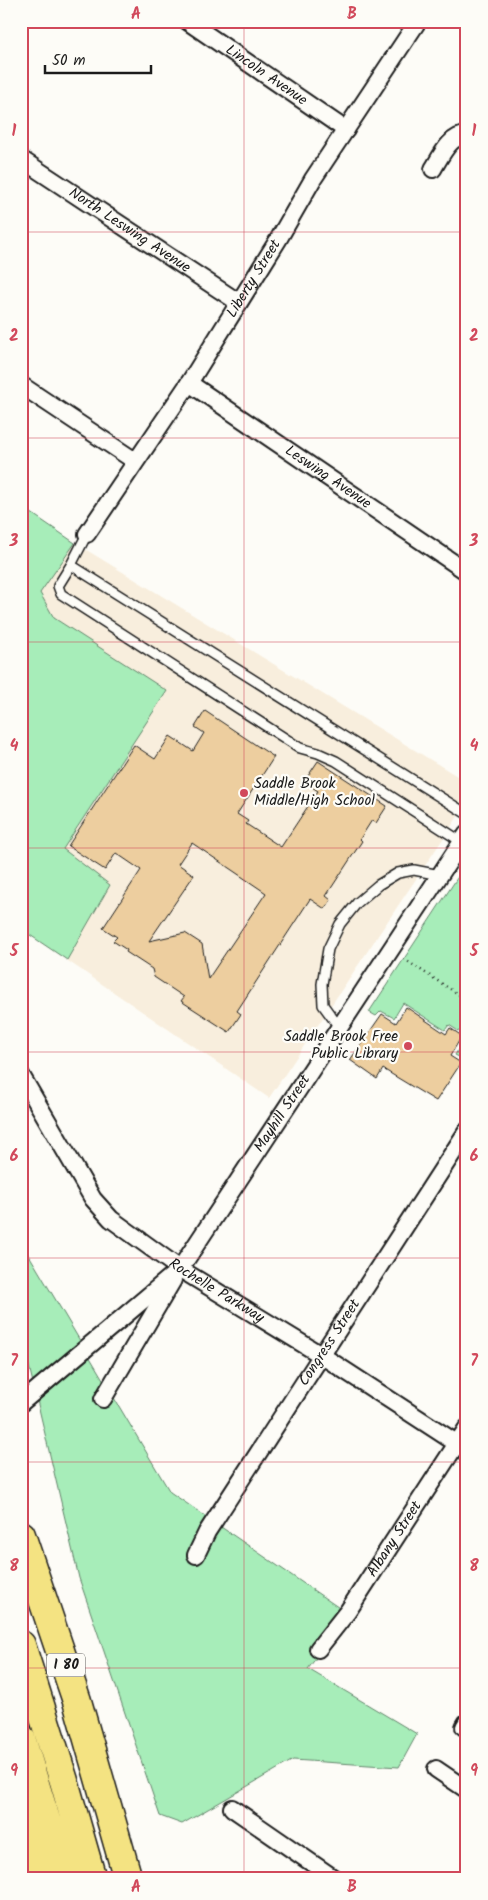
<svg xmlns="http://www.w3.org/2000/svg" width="488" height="1900" font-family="Kalam,sans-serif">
  <rect width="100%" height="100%" fill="#fdfcf7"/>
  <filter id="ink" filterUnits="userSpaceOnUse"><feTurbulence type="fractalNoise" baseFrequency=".02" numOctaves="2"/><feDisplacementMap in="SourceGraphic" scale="10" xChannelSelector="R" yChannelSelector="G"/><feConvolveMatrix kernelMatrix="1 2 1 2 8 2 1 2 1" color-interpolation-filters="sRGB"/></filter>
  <g filter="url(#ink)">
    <!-- built -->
    <path fill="#f8eedd" d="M 21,506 L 75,543 L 467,782 L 467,803 L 269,1098 L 21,929 Z"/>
    <!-- green -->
    <path fill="#a7edb9" stroke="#62846a" d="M 21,506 L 75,543 L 40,593 L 54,618 L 167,691 L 63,849 L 110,885 L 67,960 L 21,929 Z
      M 467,863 L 467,1055 L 461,1058 L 455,1055 L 466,1036 L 449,1025 L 445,1030 L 403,1003 L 394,1018 L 381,1011 L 376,1016 L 369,1012 Z
      M 21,1254 L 29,1255 L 170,1492 L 348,1614 L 308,1669 L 417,1734 L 399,1767 L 293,1760 L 182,1824 L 160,1816 L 79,1578 L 24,1345 L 21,1341 Z"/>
    <!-- building -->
    <path fill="#edce9f" stroke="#1c1c1c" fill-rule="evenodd" d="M 205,711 L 274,757 L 237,814 L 248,821 L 246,824 L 281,847 L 318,791 L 304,782 L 318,761 L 387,806 L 376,823 L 372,820 L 360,839 L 362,841 L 326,896 L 331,900 L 325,909 L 310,899 L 237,1011 L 241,1014 L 229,1032 L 181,1001 L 184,997 L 154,977 L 152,969 L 126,952 L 127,950 L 113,941 L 117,937 L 103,928 L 141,870 L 116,853 L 105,870 L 68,846 L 134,745 L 155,759 L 170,736 L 193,751 L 204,733 L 195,727 ZM 192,843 L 266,893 L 208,979 L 202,944 L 185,933 L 149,941 L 194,875 L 178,864 Z
      M 406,1007 L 446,1034 L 450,1028 L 462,1036 L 450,1056 L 461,1063 L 436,1101 L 383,1069 L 377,1079 L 350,1060 L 382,1014 L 396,1023 Z"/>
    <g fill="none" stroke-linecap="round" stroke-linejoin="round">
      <!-- service casing -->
      <g stroke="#1c1c1c" stroke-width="12">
        <path id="service" d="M 71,565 L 87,534
          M 462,842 L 336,761 L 318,753 L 300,748 L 61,594 L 58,586 L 71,565 L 467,814
          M 339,1027 L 323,1005 L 322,984 L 328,949 L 340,924 L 357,903 L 378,885 L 398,873 L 414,870 L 440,875"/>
      </g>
      <!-- minor casing -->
      <g stroke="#1c1c1c" stroke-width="20">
        <g id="minor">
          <path id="s1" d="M 187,21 L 346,130"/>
          <path id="s2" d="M 21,159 L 238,302"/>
          <path d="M 433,169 C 441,156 450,135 467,135"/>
          <path id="s3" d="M 189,383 L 467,572"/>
          <path d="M 21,385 L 135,461"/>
          <path id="s4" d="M 87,534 L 189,383 L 278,240 L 313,179 L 418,21"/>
          <path id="s5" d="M 21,1075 L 93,1199 L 111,1219 L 180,1269 L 321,1355 L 467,1450"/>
          <path d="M 103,1399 L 173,1280"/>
          <path id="s6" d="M 21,1403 L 180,1269 L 467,834"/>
          <path id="s7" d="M 196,1555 L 207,1532 L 467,1131"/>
          <path id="s8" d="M 318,1649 L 348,1611 L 467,1428"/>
          <path d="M 464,1727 L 467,1722"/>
          <path d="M 436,1769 L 467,1790"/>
          <path d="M 232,1808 L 335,1879"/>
        </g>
      </g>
      <!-- motorway casing -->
      <g stroke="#1c1c1c" stroke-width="31">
        <path id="motorway" d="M 21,1535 L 77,1701 L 128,1879
          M 21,1645 L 64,1781 L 92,1879
          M 21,1738 L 64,1879
          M 21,1815 L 41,1879"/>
      </g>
      <!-- path -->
      <path stroke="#1c1c1c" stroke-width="2.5" stroke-dasharray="1 4" stroke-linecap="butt" d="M 404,959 L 467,1000"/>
      <!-- service -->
      <use href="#service" stroke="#fdfcf7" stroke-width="9"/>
      <!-- minor -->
      <use href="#minor" stroke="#fdfcf7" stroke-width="16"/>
      <!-- motorway -->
      <use href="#motorway" stroke="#f4e382" stroke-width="28"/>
    </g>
  </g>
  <!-- grid -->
  <path fill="none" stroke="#d1495b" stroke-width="1" stroke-opacity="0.55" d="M 244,21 L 244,1879M 21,232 L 467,232M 21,438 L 467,438M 21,642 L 467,642M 21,848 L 467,848M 21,1052 L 467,1052M 21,1258 L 467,1258M 21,1462 L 467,1462M 21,1668 L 467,1668"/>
  <!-- markers -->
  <g fill="#d1495b" stroke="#fdfcf7" stroke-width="2">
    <circle cx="244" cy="793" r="5"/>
    <circle cx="408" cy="1046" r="5"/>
  </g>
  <g text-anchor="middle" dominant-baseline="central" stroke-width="4.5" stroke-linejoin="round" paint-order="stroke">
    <!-- shield labels -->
    <rect fill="#fdfcf7" stroke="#605f5e" stroke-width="1" x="47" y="1653.5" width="38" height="23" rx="4"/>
    <g font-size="14" font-weight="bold" fill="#1c1c1c">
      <text x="66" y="1665">I 80</text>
    </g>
    <!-- street labels -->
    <g font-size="15" fill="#1c1c1c" stroke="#fdfcf7">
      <text stroke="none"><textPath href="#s1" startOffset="96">Lincoln Avenue</textPath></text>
      <text stroke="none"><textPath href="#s2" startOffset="130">North Leswing Avenue</textPath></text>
      <text stroke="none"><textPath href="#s4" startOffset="305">Liberty Street</textPath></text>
      <text stroke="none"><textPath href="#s3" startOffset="168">Leswing Avenue</textPath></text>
      <text stroke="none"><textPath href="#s6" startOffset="394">Mayhill Street</textPath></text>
      <text stroke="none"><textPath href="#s5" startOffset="298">Rochelle Parkway</textPath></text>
      <text stroke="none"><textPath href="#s7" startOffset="251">Congress Street</textPath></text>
      <text stroke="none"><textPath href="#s8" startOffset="134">Albany Street</textPath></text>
    </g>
    <!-- poi labels -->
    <g font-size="15" fill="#1c1c1c" stroke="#fdfcf7" text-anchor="start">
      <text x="254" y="784">Saddle Brook<tspan x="254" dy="17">Middle/High School</tspan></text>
      <text x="398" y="1037" text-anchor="end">Saddle Brook Free<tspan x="398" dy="17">Public Library</tspan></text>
    </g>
  </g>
  <!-- margin -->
  <rect width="488" height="1900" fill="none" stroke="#fdfcf7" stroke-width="55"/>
  <!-- scale -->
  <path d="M45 65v8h106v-8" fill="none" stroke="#1c1c1c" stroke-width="2.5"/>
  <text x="52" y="65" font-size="15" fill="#1c1c1c" stroke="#fdfcf7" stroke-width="4" paint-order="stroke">50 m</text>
  <rect x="28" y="28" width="432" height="1844" fill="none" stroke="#d1495b" stroke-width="2"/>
  <g font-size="16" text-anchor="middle" font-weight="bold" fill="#d1495b">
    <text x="136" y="19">A</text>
    <text x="352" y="19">B</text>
    <text x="14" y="136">1</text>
    <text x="474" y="136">1</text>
    <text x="14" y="341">2</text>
    <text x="474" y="341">2</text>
    <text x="14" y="546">3</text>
    <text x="474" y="546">3</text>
    <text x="14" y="751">4</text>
    <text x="474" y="751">4</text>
    <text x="14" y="956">5</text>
    <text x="474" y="956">5</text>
    <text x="14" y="1161">6</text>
    <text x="474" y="1161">6</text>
    <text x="14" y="1366">7</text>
    <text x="474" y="1366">7</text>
    <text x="14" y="1571">8</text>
    <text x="474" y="1571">8</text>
    <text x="14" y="1776">9</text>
    <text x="474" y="1776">9</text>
    <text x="136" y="1892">A</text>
    <text x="352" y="1892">B</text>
  </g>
</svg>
